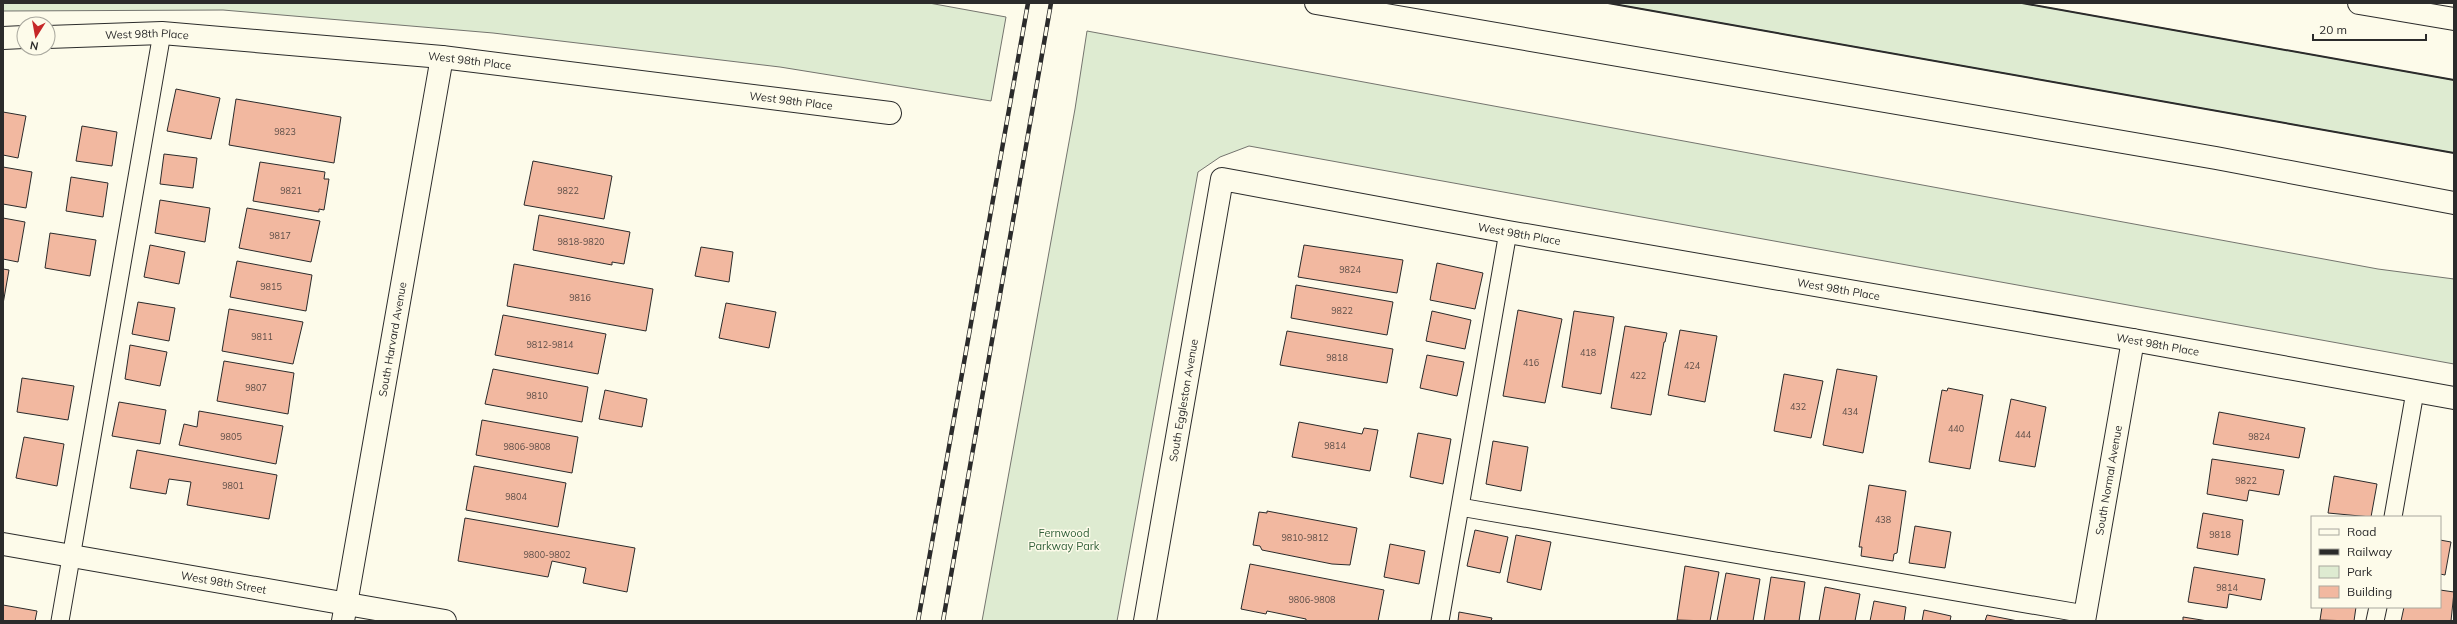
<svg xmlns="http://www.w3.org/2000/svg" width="2457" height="624" font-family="Mulish,sans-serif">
  <rect width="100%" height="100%" fill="#fdfbea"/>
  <!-- green -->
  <path fill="#deebd1" stroke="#74746e" d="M 3,3 L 929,3 L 1006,17 L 991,101 L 780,67 L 493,33 L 223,10 L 3,11 Z
    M 1608,3 L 2022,3 L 2454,80 L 2454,153 Z
    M 1087,31 L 2378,269 L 2454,279 L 2454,364 L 1249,146 L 1220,157 L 1198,172 L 1117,621 L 982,621 L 1075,109 Z"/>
  <!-- building -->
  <path fill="#f2b8a0" stroke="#2b2b2b" d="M 176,89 L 220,98 L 211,139 L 167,131 Z
    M 236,99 L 341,117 L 334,163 L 229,145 Z
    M 3,112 L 26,116 L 18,158 L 3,155 Z
    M 82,126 L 117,132 L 112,166 L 76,161 Z
    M 164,154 L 197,158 L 193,188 L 160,184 Z
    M 533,161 L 612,176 L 604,219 L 524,205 Z
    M 260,162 L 325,172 L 324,179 L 329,179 L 324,210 L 319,209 L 319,212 L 253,201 Z
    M 3,167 L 32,172 L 26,208 L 3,204 Z
    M 71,177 L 108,183 L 103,217 L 66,211 Z
    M 160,200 L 210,208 L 205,242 L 155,233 Z
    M 247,208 L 320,221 L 311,262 L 239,248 Z
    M 539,215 L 630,232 L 624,264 L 612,262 L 612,265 L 533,250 Z
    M 3,218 L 25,222 L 18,262 L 3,259 Z
    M 50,233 L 96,240 L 90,276 L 45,268 Z
    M 150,245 L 185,252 L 179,284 L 144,277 Z
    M 1304,245 L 1403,260 L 1397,293 L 1298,277 Z
    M 701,247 L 733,252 L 729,282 L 695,276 Z
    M 237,261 L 312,275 L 306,311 L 230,297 Z
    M 1437,263 L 1483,273 L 1475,309 L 1430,300 Z
    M 514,264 L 653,289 L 646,331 L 507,306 Z
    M 3,269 L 9,270 L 3,304 Z
    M 1296,285 L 1393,302 L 1387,335 L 1291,318 Z
    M 138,302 L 175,308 L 169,341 L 132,334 Z
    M 726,303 L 776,312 L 769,348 L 719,338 Z
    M 229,309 L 303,322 L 293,364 L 222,351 Z
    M 1518,310 L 1562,319 L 1545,403 L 1503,396 Z
    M 1432,311 L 1471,320 L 1465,349 L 1426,341 Z
    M 1574,311 L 1614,317 L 1601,394 L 1562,387 Z
    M 503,315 L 606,334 L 598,374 L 495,355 Z
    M 1625,326 L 1667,333 L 1665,342 L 1664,342 L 1651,415 L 1611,408 Z
    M 1680,330 L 1717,336 L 1705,402 L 1668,395 Z
    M 1287,331 L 1393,349 L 1387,383 L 1280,365 Z
    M 130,345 L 167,352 L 160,386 L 125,379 Z
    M 1427,355 L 1464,362 L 1457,396 L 1420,388 Z
    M 224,361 L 294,373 L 288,414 L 217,401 Z
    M 493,369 L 588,387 L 582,422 L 485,404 Z
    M 1837,369 L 1877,376 L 1863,453 L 1823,445 Z
    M 1784,374 L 1823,381 L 1811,438 L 1774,431 Z
    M 22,378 L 74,386 L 68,420 L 17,412 Z
    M 1948,388 L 1983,395 L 1970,469 L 1929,462 L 1942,390 L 1947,391 Z
    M 605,390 L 647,399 L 642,427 L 599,419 Z
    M 2011,399 L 2046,407 L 2035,467 L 1999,461 Z
    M 119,402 L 166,410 L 160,444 L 112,436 Z
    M 199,411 L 283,426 L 276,464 L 179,445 L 184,424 L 197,427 Z
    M 2219,412 L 2305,428 L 2299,458 L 2213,444 Z
    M 482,420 L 578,437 L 572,473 L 476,455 Z
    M 1299,422 L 1362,434 L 1364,428 L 1378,430 L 1370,471 L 1292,457 Z
    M 1418,433 L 1451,439 L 1443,484 L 1410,477 Z
    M 24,437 L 64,444 L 57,486 L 16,478 Z
    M 1493,441 L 1528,447 L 1521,491 L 1486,484 Z
    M 137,450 L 277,475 L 269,519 L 187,505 L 191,482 L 169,479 L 166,494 L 130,488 Z
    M 2212,459 L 2284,470 L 2279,495 L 2249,490 L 2247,501 L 2207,494 Z
    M 474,466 L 566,483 L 558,527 L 466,510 Z
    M 2334,476 L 2377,484 L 2371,517 L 2328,513 Z
    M 1869,485 L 1906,491 L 1897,553 L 1894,554 L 1893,561 L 1861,556 L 1862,547 L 1859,547 Z
    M 1267,511 L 1357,528 L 1350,565 L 1332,564 L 1262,550 L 1260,546 L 1253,545 L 1259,512 L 1267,513 Z
    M 2203,513 L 2243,520 L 2238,555 L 2197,548 Z
    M 465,518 L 635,548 L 627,592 L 583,583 L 586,568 L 552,561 L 548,577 L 458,561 Z
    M 1915,526 L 1951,532 L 1945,568 L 1909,563 Z
    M 1475,530 L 1508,537 L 1500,573 L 1467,566 Z
    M 1516,535 L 1551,542 L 1541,590 L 1507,582 Z
    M 2440,540 L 2451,542 L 2445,575 L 2440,574 Z
    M 1390,544 L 1425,551 L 1419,584 L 1384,577 Z
    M 1250,564 L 1384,590 L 1378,621 L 1306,621 L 1306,619 L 1267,611 L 1266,614 L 1241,609 Z
    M 1685,566 L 1719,572 L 1710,621 L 1677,620 Z
    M 2194,567 L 2265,579 L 2261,600 L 2229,594 L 2227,608 L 2188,602 Z
    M 1726,573 L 1760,579 L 1753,621 L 1717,621 Z
    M 1771,577 L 1805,582 L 1799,621 L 1764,621 Z
    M 1825,587 L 1860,594 L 1855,621 L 1819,621 Z
    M 2440,590 L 2454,592 L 2451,621 L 2401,621 L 2404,607 L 2440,607 Z
    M 1874,601 L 1906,607 L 1904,621 L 1870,621 Z
    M 3,605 L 37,611 L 35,621 L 3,621 Z
    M 2322,607 L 2356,607 L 2354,621 L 2320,620 Z
    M 1924,610 L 1951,616 L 1950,621 L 1922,621 Z
    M 1459,612 L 1492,618 L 1491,621 L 1458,621 Z
    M 1987,615 L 2018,621 L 1985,621 Z
    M 2183,617 L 2208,621 L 2183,621 Z"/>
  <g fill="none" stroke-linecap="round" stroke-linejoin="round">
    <!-- service casing -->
    <g stroke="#2b2b2b" stroke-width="19">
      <path id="service" d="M 1460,507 L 2085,614
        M 2393,517 L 2415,392
        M 60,621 L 162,33
        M 1440,621 L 1508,232
        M 2375,621 L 2378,607"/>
    </g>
    <!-- minor casing -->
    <g stroke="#2b2b2b" stroke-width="24">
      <g id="minor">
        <path id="s1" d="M 48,37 L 162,33 L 442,57 L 890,113"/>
        <path d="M 3,38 L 24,37"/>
        <path id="s2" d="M 3,544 L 445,621"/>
        <path id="s3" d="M 343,621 L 442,57"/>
        <path id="s4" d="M 1145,621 L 1222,179 L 1508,232 L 2133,340 L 2454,398"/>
        <path id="s5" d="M 2084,621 L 2133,340"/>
      </g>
    </g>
    <!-- motorway casing -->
    <g stroke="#2b2b2b" stroke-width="24">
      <path id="motorway" d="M 1316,3 L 2216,158 L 2454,203
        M 2359,3 L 2454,19"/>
    </g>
    <!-- service -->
    <use href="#service" stroke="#fdfbea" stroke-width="17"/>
    <!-- minor -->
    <use href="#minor" stroke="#fdfbea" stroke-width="22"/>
    <!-- motorway -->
    <use href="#motorway" stroke="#fdfbea" stroke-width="22"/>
    <!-- rail casing -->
    <g stroke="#2b2b2b" stroke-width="4.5">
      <path id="rail" d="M 918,621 L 1028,3
        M 943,621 L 1051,3"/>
    </g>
    <!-- rail -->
    <use href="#rail" stroke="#fdfbea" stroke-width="3" stroke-dasharray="9" stroke-linecap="butt"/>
    <!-- wall -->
    <path stroke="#2b2b2b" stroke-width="2" d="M 1608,3 L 2454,153
      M 2022,3 L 2454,80"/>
  </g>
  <g text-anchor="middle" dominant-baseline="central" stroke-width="3" stroke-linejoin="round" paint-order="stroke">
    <!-- number labels -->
    <g font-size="9" fill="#5d4e48">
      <text x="285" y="131">9823</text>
      <text x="291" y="190">9821</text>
      <text x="568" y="190">9822</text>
      <text x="280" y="235">9817</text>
      <text x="581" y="241">9818-9820</text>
      <text x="1350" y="269">9824</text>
      <text x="271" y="286">9815</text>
      <text x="580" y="297">9816</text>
      <text x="1342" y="310">9822</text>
      <text x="262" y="336">9811</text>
      <text x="550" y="344">9812-9814</text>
      <text x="1588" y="352">418</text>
      <text x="1337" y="357">9818</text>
      <text x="1531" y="362">416</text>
      <text x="1692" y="365">424</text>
      <text x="1638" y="375">422</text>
      <text x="256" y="387">9807</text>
      <text x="537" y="395">9810</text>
      <text x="1798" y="406">432</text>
      <text x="1850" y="411">434</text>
      <text x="1956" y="428">440</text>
      <text x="2023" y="434">444</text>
      <text x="231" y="436">9805</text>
      <text x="2259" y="436">9824</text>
      <text x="1335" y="445">9814</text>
      <text x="527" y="446">9806-9808</text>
      <text x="2246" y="480">9822</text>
      <text x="233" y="485">9801</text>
      <text x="516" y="496">9804</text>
      <text x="1883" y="519">438</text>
      <text x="2220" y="534">9818</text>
      <text x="1305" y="537">9810-9812</text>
      <text x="547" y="554">9800-9802</text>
      <text x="2227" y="587">9814</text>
      <text x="1312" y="599">9806-9808</text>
    </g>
    <!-- street labels -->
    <g font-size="11" fill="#2b2b2b" stroke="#fdfbea">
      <text stroke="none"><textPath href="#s1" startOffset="99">West 98th Place</textPath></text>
      <text stroke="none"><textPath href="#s1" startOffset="423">West 98th Place</textPath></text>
      <text stroke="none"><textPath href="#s1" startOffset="747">West 98th Place</textPath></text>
      <text stroke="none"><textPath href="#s4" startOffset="751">West 98th Place</textPath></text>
      <text stroke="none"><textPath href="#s4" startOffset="1075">West 98th Place</textPath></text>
      <text stroke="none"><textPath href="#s3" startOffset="286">South Harvard Avenue</textPath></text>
      <text stroke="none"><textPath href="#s4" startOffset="1399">West 98th Place</textPath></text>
      <text stroke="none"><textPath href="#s4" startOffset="224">South Eggleston Avenue</textPath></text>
      <text stroke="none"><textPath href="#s5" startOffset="143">South Normal Avenue</textPath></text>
      <text stroke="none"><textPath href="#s2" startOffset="224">West 98th Street</textPath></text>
    </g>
    <!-- park labels -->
    <g font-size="11" fill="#34623c" stroke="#fdfbea">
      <text x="1064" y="533">Fernwood<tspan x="1064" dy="13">Parkway Park</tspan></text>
    </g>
  </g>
  <!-- border -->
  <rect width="2457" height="624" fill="none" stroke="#2b2b2b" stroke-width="8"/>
  <!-- legend -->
  <rect x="2311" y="516" width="130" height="92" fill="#fdfbea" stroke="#a9a89e"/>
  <rect x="2319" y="529" width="20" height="6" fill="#fdfbea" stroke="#a9a89e"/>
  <text x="2347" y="536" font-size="12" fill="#2b2b2b">Road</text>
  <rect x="2319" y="549" width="20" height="6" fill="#2b2b2b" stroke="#a9a89e"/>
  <text x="2347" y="556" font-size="12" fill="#2b2b2b">Railway</text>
  <rect x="2319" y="566" width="20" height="12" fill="#deebd1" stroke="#a9a89e"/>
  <text x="2347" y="576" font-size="12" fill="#2b2b2b">Park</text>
  <rect x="2319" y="586" width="20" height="12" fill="#f2b8a0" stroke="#a9a89e"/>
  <text x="2347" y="596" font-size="12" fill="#2b2b2b">Building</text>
  <!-- north arrow -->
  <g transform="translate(36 36) rotate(191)"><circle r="19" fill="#fdfbea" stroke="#a9a89e"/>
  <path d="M0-3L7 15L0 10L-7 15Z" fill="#c62828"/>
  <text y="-6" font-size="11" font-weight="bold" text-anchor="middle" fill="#2b2b2b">N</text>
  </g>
  <!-- scale -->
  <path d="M2313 34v6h113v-6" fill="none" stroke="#2b2b2b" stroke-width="2"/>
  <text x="2319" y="34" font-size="12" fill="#2b2b2b" stroke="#fdfbea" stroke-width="3" paint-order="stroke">20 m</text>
</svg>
